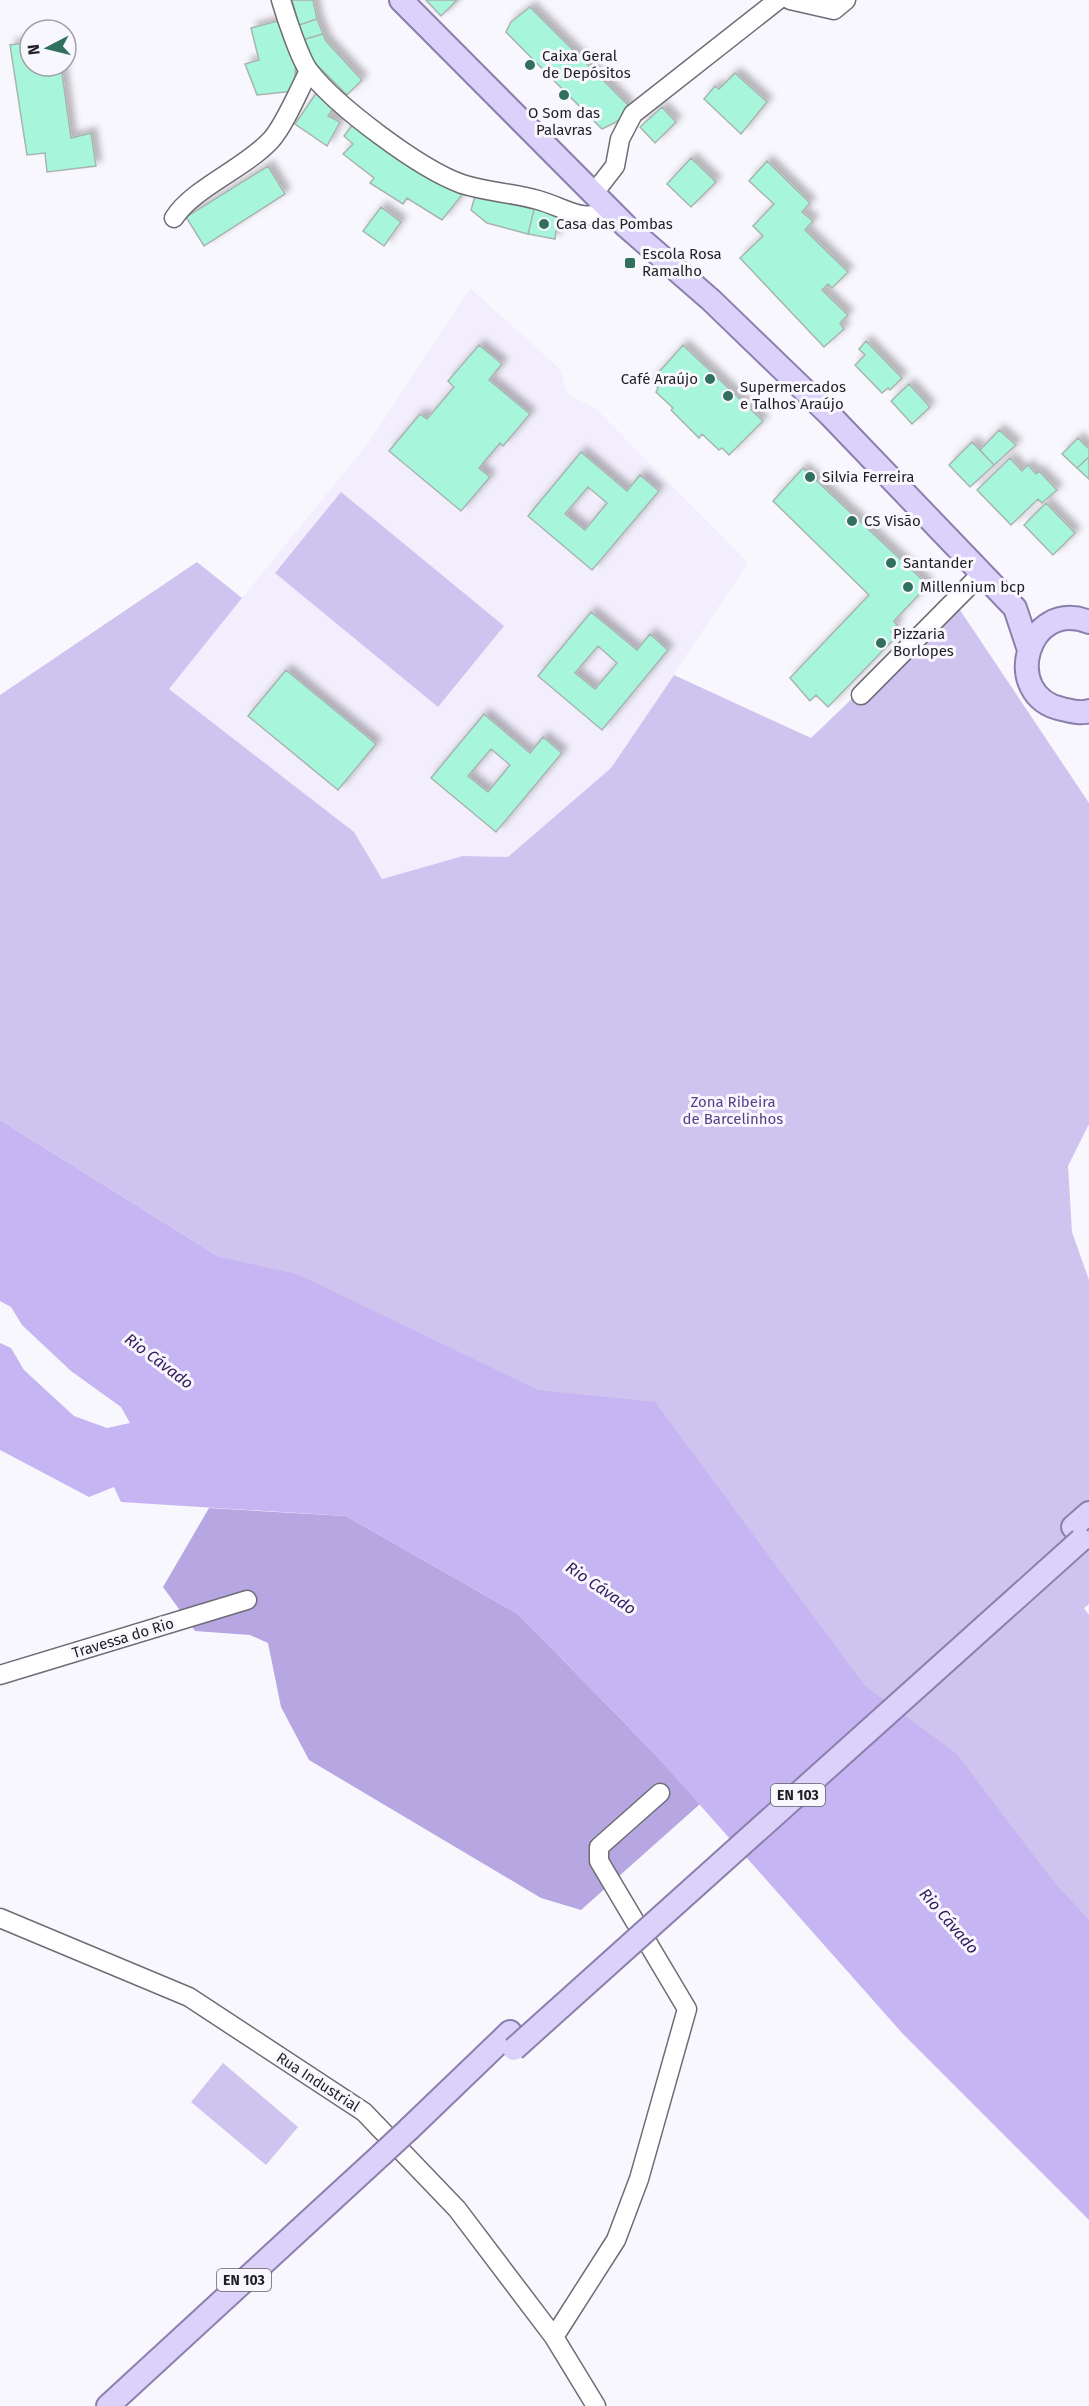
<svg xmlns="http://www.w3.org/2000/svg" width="1089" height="2406" font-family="'Fira Sans',sans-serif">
  <defs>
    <filter id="shadow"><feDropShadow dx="5.5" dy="-5.5" stdDeviation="3" flood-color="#0004"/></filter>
  </defs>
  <rect width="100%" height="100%" fill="#f9f7fe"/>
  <!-- built -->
  <path fill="#f2eefd" d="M 418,0 L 462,0 L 439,22 Z
    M 470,288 L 560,369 L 568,395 L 594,407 L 748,563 L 611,768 L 522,852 L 508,857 L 463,856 L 382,879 L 354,832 L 168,689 L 369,442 Z"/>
  <!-- green -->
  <path fill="#cfc4ef" d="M 341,492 L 504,626 L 438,707 L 275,573 Z
    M 197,562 L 242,598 L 169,689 L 354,832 L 382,879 L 463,856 L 508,857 L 611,768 L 674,675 L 811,738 L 954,601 L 1089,803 L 1089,1124 L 1068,1166 L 1072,1232 L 1089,1280 L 1089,1604 L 1084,1608 L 1089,1615 L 1089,1926 L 219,1257 L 0,1120 L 0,695 Z
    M 223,2063 L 298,2127 L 266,2165 L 191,2102 Z"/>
  <!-- forest -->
  <path fill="#b6a6e2" d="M 209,1508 L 346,1516 L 518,1614 L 653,1752 L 700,1804 L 581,1910 L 541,1898 L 309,1760 L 281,1707 L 268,1643 L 250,1635 L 195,1631 L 163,1587 Z"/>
  <!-- water -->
  <path fill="#c5b5f2" d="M 0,1120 L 219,1257 L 297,1274 L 538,1390 L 655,1402 L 865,1686 L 957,1754 L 1053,1881 L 1089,1920 L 1089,2220 L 903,2034 L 653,1752 L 518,1614 L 346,1516 L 121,1502 L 114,1487 L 89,1497 L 0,1450 L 0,1343 L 11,1348 L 24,1370 L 74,1416 L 107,1428 L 130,1423 L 121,1407 L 71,1371 L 22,1325 L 11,1307 L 0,1301 Z"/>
  <!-- building -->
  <path fill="#a7f6dc" stroke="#a8b4af" stroke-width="1.5" fill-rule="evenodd" filter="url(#shadow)" d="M 292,0 L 313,0 L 317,19 L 299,25 Z
    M 426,0 L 457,0 L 441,16 Z
    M 530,7 L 628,105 L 624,115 L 616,122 L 602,129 L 506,32 L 511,22 Z
    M 285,19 L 296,61 L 294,91 L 257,95 L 245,64 L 259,60 L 251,28 Z
    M 317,19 L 323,34 L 302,40 L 299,25 Z
    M 323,34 L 326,41 L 362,80 L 347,95 L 305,53 L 302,40 Z
    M 30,42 L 30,66 L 61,66 L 71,138 L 91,133 L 96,166 L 47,172 L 45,153 L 27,155 L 10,45 Z
    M 735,73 L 767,102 L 741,134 L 704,99 L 715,86 L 719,89 Z
    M 319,89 L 336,105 L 328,116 L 340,122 L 327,146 L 295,124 Z
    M 662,107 L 676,122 L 655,143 L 640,127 Z
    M 356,120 L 422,172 L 462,195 L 442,220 L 407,198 L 403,204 L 370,183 L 374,178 L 343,154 L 353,144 L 344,136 Z
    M 691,158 L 716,182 L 691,207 L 667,184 Z
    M 767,161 L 810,203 L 802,212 L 813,221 L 805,230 L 848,272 L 832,288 L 828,284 L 822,290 L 848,315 L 840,323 L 844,329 L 824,347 L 740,258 L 763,236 L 753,226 L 774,204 L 749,181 Z
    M 268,166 L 285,194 L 204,246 L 186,217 Z
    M 476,193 L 535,206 L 528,234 L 487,223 L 471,210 Z
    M 535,206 L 558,214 L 555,239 L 528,234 Z
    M 381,207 L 401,222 L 384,246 L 363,231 Z
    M 866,341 L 902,378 L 890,390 L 888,388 L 882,393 L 855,365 L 865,355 L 859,349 Z
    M 479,345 L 502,364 L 489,380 L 530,414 L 503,446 L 500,443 L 479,468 L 490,477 L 461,511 L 389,451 L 420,414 L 427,419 L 454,387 L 448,381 Z
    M 683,345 L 763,421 L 729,455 L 722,448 L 719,450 L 702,434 L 699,438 L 671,410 L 673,408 L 656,392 L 658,388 L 651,381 Z
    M 909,384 L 930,407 L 912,424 L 891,401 Z
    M 999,430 L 1016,445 L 994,465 L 980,450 Z
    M 1078,438 L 1089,449 L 1089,457 L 1077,468 L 1062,454 Z
    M 972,442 L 994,465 L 970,487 L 949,465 Z
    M 581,452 L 627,491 L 640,475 L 659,491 L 592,570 L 528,516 ZM 588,487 L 607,503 L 585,530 L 565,514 Z
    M 1089,457 L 1089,479 L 1077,468 Z
    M 1010,458 L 1022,471 L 1028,465 L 1036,474 L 1039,471 L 1057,490 L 1042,503 L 1038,499 L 1011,525 L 977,490 Z
    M 803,468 L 928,585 L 894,621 L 897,625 L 891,632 L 896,637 L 828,707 L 816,695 L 810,701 L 790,678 L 869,595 L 773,501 Z
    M 1046,503 L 1075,533 L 1053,555 L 1024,525 Z
    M 591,612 L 637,650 L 650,634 L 668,650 L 602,730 L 538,676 ZM 598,646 L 617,663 L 595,689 L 575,673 Z
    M 286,670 L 376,744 L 338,790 L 248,716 Z
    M 484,714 L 530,753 L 543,737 L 562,753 L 496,832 L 431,778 ZM 491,749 L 510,765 L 488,792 L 468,776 Z"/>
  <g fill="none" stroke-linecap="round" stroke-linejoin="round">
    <!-- minor casing -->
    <g stroke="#6e6c75" stroke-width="21">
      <path id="minor" d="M 281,0 C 286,17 300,59 309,71 C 337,107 420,169 462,184 C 487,192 513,193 538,200 C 567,208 581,224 611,210
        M 790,0 L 834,10 L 846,0
        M 594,193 L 615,166 L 620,139 L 633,114 L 778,0
        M 174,218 C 193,188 244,169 271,140 C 284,126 299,90 309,71
        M 861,695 L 982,573
        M 0,1675 L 247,1600
        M 0,1918 L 189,1997 L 364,2112 L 457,2209 L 554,2337 L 596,2406
        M 554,2337 L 616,2240 L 639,2179 L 687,2009 L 599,1861 L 599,1847 L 660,1793"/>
    </g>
    <!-- major casing -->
    <g stroke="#8b7fac" stroke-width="26">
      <path id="major" d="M 401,0 L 626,226 L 711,300 L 830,415 L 1015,608 L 1028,647
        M 1089,622 C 1027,597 1000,696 1062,709 C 1071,711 1080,714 1089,711
        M 1073,1527 L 1089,1513
        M 409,2129 L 510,2032
        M 108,2406 L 381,2155"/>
    </g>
    <!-- minor -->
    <use href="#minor" stroke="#fff" stroke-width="18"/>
    <!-- major -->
    <use href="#major" stroke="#dcd1fa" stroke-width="22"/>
    <!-- major-bridge casing -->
    <g stroke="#8b7fac" stroke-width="26" stroke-linecap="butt">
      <path id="major-bridge" d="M 514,2049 L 1081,1540
        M 381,2155 L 409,2129"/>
    </g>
    <!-- major-bridge -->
    <use href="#major-bridge" stroke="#dcd1fa" stroke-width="22"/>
  </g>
  <!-- markers -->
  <g fill="#31705d" stroke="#f9f7fe" stroke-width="2">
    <circle cx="530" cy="65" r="6"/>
    <circle cx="564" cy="95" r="6"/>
    <circle cx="544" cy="224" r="6"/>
    <rect x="624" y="257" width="12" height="12" rx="3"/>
    <circle cx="710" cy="379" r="6"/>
    <circle cx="728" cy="396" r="6"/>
    <circle cx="810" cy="477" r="6"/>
    <circle cx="852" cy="521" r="6"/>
    <circle cx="891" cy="563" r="6"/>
    <circle cx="908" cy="587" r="6"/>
    <circle cx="881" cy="643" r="6"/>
  </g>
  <g text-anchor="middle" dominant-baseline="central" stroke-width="6" stroke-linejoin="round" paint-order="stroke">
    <!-- shield labels -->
    <g fill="#f9f7fe" stroke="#616065" stroke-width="1.5">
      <rect x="771" y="1784" width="54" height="22" rx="4.5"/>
      <rect x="217" y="2269" width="54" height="22" rx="4.5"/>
    </g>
    <g font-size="14" font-weight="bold" fill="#201f23">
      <text x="798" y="1795">EN 103</text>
      <text x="244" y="2280">EN 103</text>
    </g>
    <!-- poi labels -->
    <g font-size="15" fill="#201f23" stroke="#f9f7fe" text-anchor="start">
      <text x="542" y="56">Caixa Geral<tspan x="542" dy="17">de Depósitos</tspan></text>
      <text x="564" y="113" text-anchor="middle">O Som das<tspan x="564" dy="17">Palavras</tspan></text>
      <text x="556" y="224">Casa das Pombas</text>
      <text x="642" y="254">Escola Rosa<tspan x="642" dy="17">Ramalho</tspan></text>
      <text x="698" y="379" text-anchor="end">Café Araújo</text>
      <text x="740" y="387">Supermercados<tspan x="740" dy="17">e Talhos Araújo</tspan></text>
      <text x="822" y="477">Silvia Ferreira</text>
      <text x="864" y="521">CS Visão</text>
      <text x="903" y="563">Santander</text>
      <text x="920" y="587">Millennium bcp</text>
      <text x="893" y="634">Pizzaria<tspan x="893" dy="17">Borlopes</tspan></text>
    </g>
    <!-- park labels -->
    <g font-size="15" fill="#573f87" stroke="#f9f7fe">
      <text x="733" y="1102">Zona Ribeira<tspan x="733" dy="17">de Barcelinhos</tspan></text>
    </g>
    <!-- street labels -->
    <g font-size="15" fill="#201f23" stroke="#f9f7fe">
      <text transform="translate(123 1638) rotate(-17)">Travessa do Rio</text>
      <text transform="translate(318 2082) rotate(33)">Rua Industrial</text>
    </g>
    <!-- water labels -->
    <g font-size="16" font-style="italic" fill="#351a5f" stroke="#f9f7fe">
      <text transform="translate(159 1361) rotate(37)">Rio Cávado</text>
      <text transform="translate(601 1588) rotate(34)">Rio Cávado</text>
      <text transform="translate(949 1921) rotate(49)">Rio Cávado</text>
    </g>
  </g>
  <!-- north arrow -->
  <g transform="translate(48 48) rotate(263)"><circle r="28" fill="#f9f7fe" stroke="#a2a1a6" stroke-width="1.5"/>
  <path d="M0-4.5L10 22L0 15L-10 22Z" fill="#31705d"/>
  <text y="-9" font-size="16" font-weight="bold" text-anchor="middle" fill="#201f23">N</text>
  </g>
</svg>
